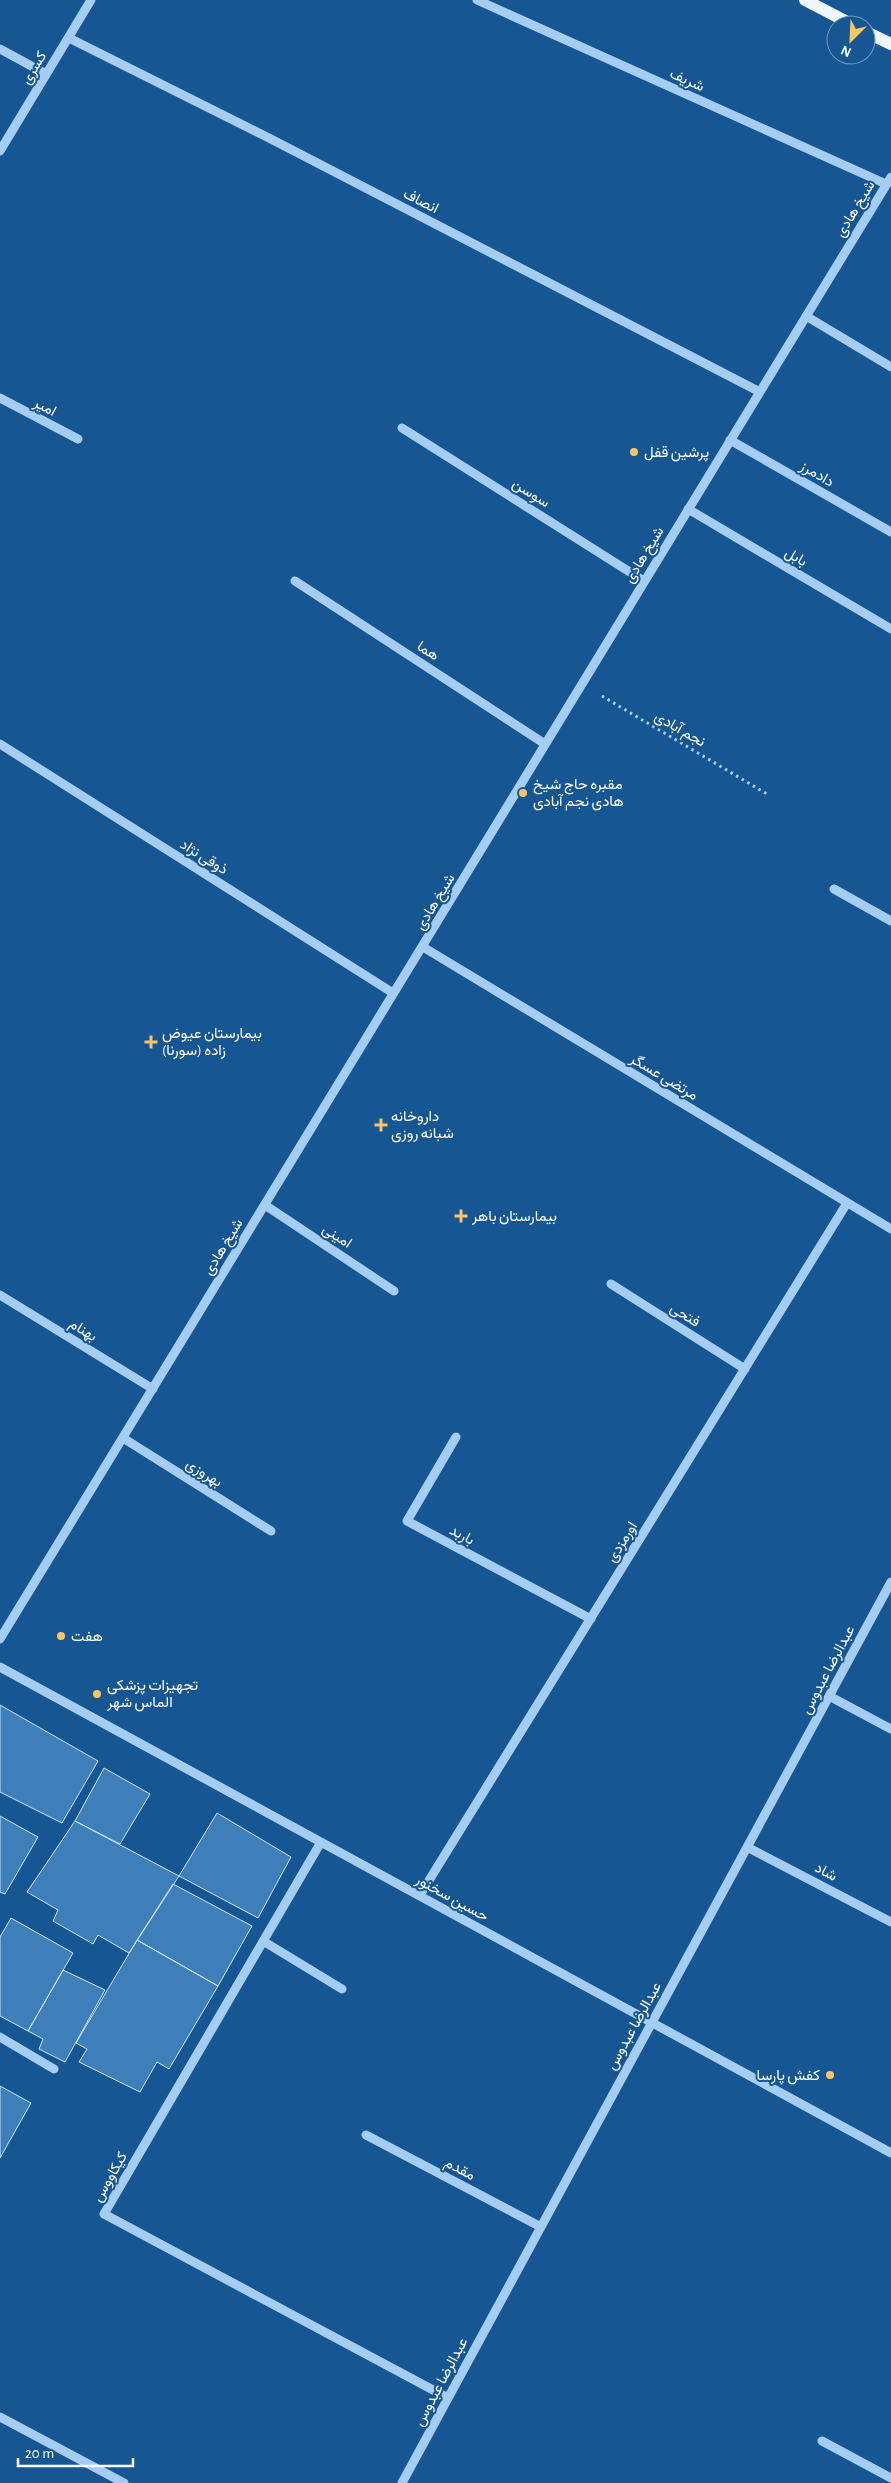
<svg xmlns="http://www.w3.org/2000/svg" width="891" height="2483" font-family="'Alegreya Sans',Vazirmatn,sans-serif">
  <rect width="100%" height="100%" fill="#165692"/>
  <!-- building -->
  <path fill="#3e7fba" stroke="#cbe5fc" d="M 0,1705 L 98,1761 L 62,1823 L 0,1792 Z
    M 104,1768 L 150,1794 L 120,1844 L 75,1821 Z
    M 217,1813 L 291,1857 L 258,1918 L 179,1876 Z
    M 0,1816 L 38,1837 L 5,1894 L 0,1892 Z
    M 75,1821 L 179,1876 L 129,1953 L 98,1935 L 93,1944 L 53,1921 L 58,1910 L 27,1892 Z
    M 173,1884 L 252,1926 L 218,1986 L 137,1940 Z
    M 11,1918 L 73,1953 L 28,2031 L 0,2016 L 0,1937 Z
    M 137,1940 L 218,1986 L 169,2069 L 157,2062 L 140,2092 L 79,2062 L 87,2049 L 76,2043 Z
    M 63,1970 L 105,1990 L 65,2062 L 39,2049 L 43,2039 L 28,2031 Z
    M 0,2086 L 31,2103 L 0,2158 Z"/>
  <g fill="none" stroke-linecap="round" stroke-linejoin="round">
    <!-- path -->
    <path stroke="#a4cdf1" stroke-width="3" stroke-dasharray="2.5 4" stroke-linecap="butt" d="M 602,696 L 767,794"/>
    <!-- minor -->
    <path stroke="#a4cdf1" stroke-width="9" d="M 477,0 L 886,184
      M 69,38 L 269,138 L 760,392
      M 0,49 L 46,74
      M 0,151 L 91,0
      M 806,316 L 891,367
      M 0,398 L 78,439
      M 402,428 L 644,581
      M 730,440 L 891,532
      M 688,509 L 891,629
      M 295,581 L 545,744
      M 0,744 L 393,993
      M 834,889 L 891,921
      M 423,947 L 891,1229
      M 265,1205 L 394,1291
      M 611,1284 L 745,1369
      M 0,1295 L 153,1389
      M 456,1437 L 407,1521 L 591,1619
      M 123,1438 L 271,1531
      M 0,1639 L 891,177
      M 0,1667 L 891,2153
      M 829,1696 L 891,1729
      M 321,1842 L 104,2214 L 448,2398
      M 747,1847 L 891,1922
      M 420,1895 L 847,1203
      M 263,1941 L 342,1989
      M 0,2037 L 54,2069
      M 366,2135 L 541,2227
      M 0,2417 L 124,2483
      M 822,2441 L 891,2478
      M 402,2483 L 891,1582"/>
    <!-- major -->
    <path stroke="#eef6ff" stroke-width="12" d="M 805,0 L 853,25
      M 866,32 L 891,44"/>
  </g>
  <!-- markers -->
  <g fill="#ffc564" stroke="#165692" stroke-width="2">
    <circle cx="634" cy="452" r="5"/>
    <circle cx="523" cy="793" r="5"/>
    <path d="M148.5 1034.5h5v5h5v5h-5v5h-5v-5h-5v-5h5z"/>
    <path d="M378.5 1117.5h5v5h5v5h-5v5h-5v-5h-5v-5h5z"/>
    <path d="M458.5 1208.5h5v5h5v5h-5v5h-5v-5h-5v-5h5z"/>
    <circle cx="61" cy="1636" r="5"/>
    <circle cx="97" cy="1694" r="5"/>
    <circle cx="830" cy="2075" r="5"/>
  </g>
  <g text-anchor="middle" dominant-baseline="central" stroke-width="4" stroke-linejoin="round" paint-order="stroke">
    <!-- street labels -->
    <g font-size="15" fill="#fff" stroke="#165692">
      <text transform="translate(34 68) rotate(-59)">کسری</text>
      <text transform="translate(687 80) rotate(24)">شریف</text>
      <text transform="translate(421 201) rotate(27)">انصاف</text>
      <text transform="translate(855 209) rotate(-59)">شیخ هادی</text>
      <text transform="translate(45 407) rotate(28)">امیر</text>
      <text transform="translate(817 474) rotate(30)">دادمرز</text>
      <text transform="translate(531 493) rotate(32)">سوسن</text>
      <text transform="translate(644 555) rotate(-59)">شیخ هادی</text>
      <text transform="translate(796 557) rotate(30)">بابل</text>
      <text transform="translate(428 651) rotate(33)">هما</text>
      <text transform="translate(680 729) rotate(30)">نجم آبادی</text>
      <text transform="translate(204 857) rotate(32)">ذوقی نژاد</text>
      <text transform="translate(435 902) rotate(-59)">شیخ هادی</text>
      <text transform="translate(664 1077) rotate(31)">مرتضی عسگر</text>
      <text transform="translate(337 1236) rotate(33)">امینی</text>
      <text transform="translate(223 1247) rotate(-59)">شیخ هادی</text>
      <text transform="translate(685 1315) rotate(32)">فتحی</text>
      <text transform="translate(83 1330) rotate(32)">بهنام</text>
      <text transform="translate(204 1473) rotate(32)">بهروزی</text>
      <text transform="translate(462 1535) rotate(28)">باربد</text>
      <text transform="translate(622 1542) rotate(-58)">اورمزدی</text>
      <text transform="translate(828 1670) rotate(-62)">عبدالرضا عبدوس</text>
      <text transform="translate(826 1872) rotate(28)">شاد</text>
      <text transform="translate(452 1898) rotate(29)">حسین سخنور</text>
      <text transform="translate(634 2026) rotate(-61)">عبدالرضا عبدوس</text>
      <text transform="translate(460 2169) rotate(28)">مقدم</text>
      <text transform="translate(110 2177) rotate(-60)">کیکاووس</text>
      <text transform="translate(441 2382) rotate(-62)">عبدالرضا عبدوس</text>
    </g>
    <!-- poi labels -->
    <g font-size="15" fill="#fff" stroke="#165692" text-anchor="start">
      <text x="644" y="452">پرشین قفل</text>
      <text x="533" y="784">مقبره حاج شیخ<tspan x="533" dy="17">هادی نجم آبادی</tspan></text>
      <text x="162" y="1033">بیمارستان عیوض<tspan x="162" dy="17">زاده (سورنا)</tspan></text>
      <text x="391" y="1116">داروخانه<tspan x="391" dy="17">شبانه روزی</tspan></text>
      <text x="472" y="1216">بیمارستان باهر</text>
      <text x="71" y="1636">هفت</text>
      <text x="107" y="1685">تجهیزات پزشکی<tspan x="107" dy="17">الماس شهر</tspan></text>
      <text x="820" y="2075" text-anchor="end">کفش پارسا</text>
    </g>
  </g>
  <!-- north arrow -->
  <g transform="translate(851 40) rotate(204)"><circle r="24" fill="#165692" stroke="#739abe"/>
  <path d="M0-4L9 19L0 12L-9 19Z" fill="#ffc564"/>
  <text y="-8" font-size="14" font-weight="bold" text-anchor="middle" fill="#ffffff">N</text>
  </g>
  <!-- scale -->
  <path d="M18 2458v8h115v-8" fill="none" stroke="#ffffff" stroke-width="2.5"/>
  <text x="25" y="2458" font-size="15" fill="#ffffff" stroke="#165692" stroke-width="4" paint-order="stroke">20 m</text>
</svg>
